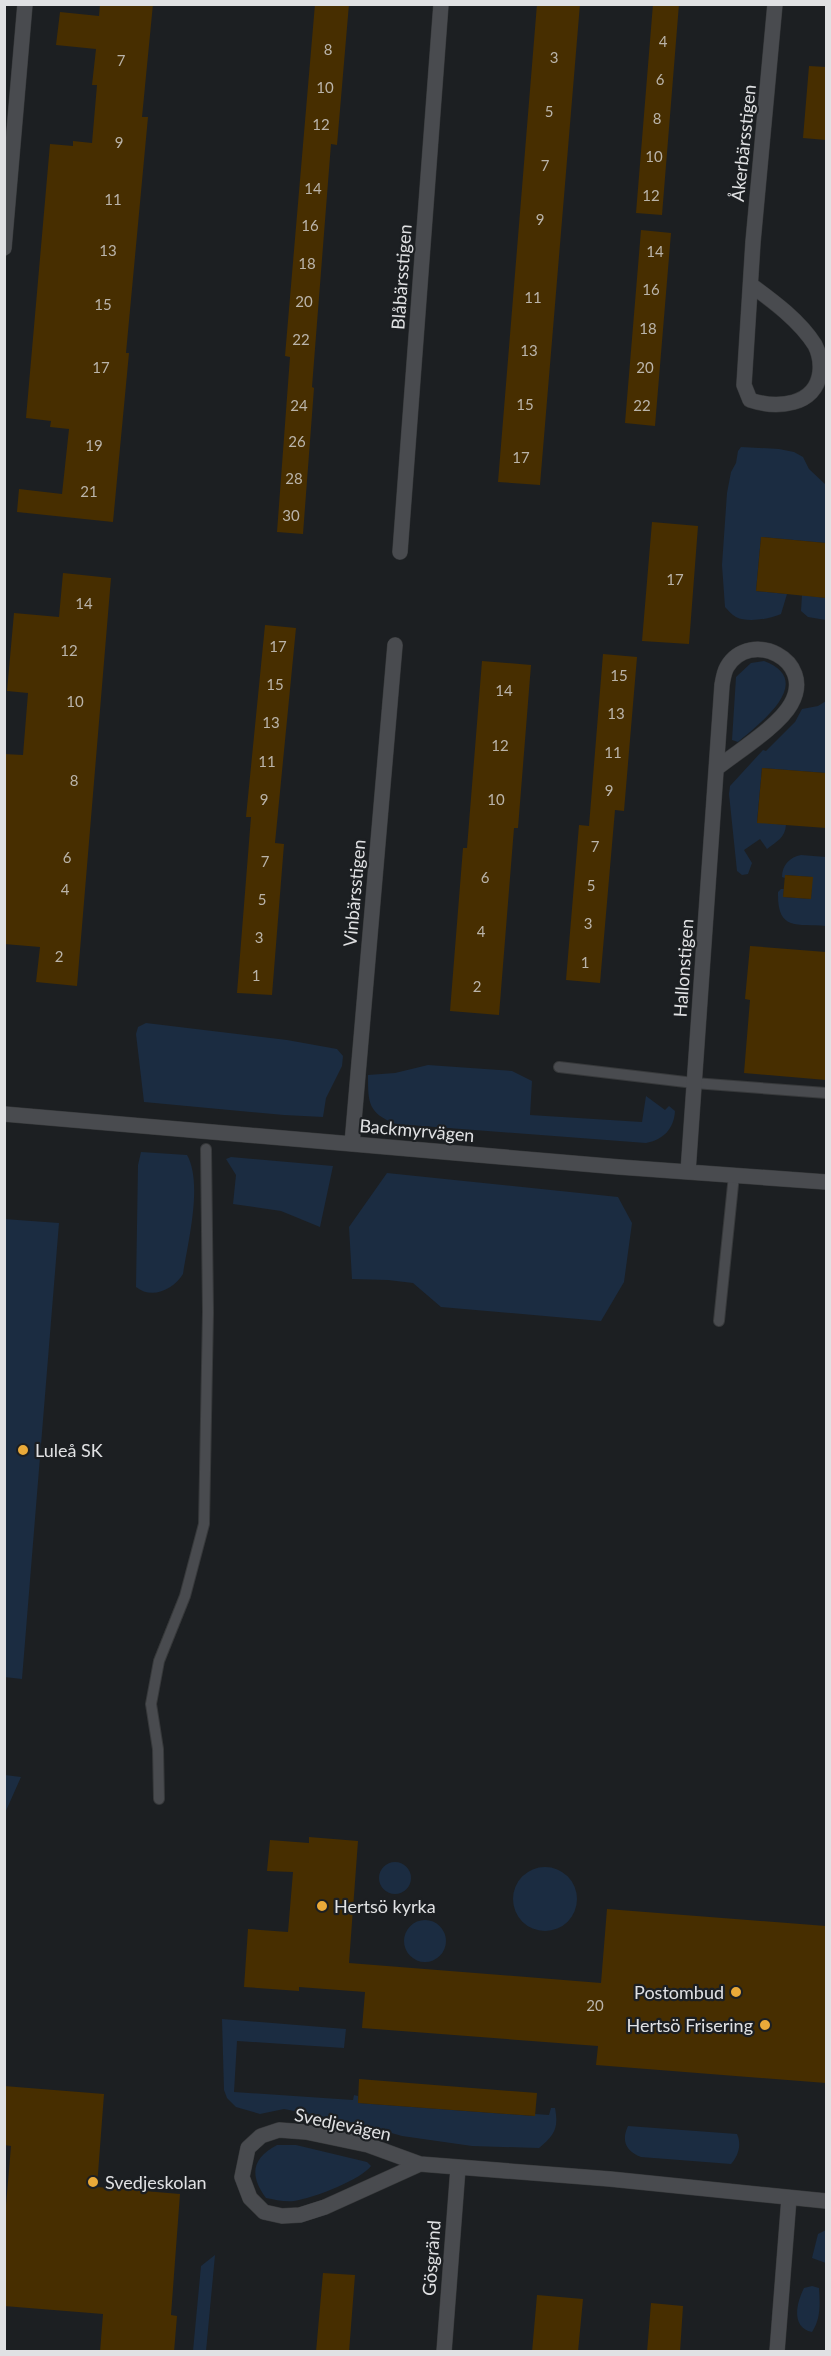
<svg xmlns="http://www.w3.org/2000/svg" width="831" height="2356" font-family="Lato,sans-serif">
  <rect width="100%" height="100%" fill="#1c1f22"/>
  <!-- green -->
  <path fill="#1b2c41" d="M 741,447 L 779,449 L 794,452 L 803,457 L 809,469 L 826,485 L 826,543 L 761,537 L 756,591 L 787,594 L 781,614 C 770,619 747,623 736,617 C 732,615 728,610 725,607 L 722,565 L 727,493 L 731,472 L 736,463 L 738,451 Z
    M 802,595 L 826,598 L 826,620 L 808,617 L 801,611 Z
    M 764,661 C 817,681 759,724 738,742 L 732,740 L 736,677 L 751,663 Z
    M 826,701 L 826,773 L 762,768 L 757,822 L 786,825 C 785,838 777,841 767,849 L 760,839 L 744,850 L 752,863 L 748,874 L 742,875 L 737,871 L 729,794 L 730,786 L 763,750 L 766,751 L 795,722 L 802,709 L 818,706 Z
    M 801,855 L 826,857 L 826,926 C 796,924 777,931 778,892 L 781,889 L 784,889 L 783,897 L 811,899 L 812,877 L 785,875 L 785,878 L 782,877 C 782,865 790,857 801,855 Z
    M 146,1023 L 287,1040 L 337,1049 L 343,1056 L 342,1066 L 326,1098 L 323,1117 L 284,1115 L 144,1102 L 136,1034 L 138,1027 Z
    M 428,1065 L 512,1071 L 532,1081 L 530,1115 L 642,1122 L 646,1096 L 665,1110 L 669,1106 L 675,1111 C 674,1129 663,1140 646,1143 L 396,1124 C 368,1113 368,1103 368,1075 L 395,1073 Z
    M 141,1152 L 187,1155 C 203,1183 188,1242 183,1274 C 174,1289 152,1300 136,1287 L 138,1165 Z
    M 231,1157 L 333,1166 L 320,1227 L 281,1211 L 233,1204 L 236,1175 L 226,1159 Z
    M 387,1173 L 618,1197 L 632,1223 L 624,1282 L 601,1321 L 441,1307 L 413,1283 L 388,1280 L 352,1279 L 349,1227 Z
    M 4,1219 L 59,1223 L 22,1679 L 4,1677 Z
    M 5,1775 L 21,1777 L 5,1813 L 4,1775 Z
    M379 1878a16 16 0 1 1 32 0a16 16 0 1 1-32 0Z
    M513 1899a32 32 0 1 1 64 0a32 32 0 1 1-64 0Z
    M404 1941a21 21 0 1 1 42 0a21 21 0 1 1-42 0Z
    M 222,2019 L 346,2029 L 344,2048 L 237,2041 L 234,2092 L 353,2100 L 354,2095 L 358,2096 L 358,2103 L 534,2116 L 535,2114 L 549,2115 L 551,2108 L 555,2108 C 559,2129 554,2135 539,2148 L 472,2146 L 402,2136 L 360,2124 L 284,2109 L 260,2114 L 236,2107 L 227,2098 L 224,2090 Z
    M 628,2126 L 737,2134 C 742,2145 738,2156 731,2164 L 641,2157 C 626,2151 621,2141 628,2126 Z
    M 277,2145 L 296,2145 L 367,2162 L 371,2166 C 360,2180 318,2196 299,2200 C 289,2203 276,2200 266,2198 C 249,2175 252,2158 277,2145 Z
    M 826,2230 L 826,2263 L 812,2258 L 818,2234 Z
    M 215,2255 L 206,2351 L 193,2351 L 201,2266 Z
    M 812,2286 L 819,2288 C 820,2304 821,2318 812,2332 C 790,2327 797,2302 804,2288 Z"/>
  <!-- building -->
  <path fill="#472e00" d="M 100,4 L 153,4 L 142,117 L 148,117 L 126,353 L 129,353 L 113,522 L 17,512 L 19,489 L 62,494 L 69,429 L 50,427 L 51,421 L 26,418 L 50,144 L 73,146 L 73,141 L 92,143 L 97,85 L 92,85 L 96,49 L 56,45 L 60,12 L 99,16 Z
    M 315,4 L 349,4 L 337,145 L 331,144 L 312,387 L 314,388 L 303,534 L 277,532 L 290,357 L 285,356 Z
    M 537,4 L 580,4 L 540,485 L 498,482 Z
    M 653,4 L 679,4 L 662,215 L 636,213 Z
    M 809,66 L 826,67 L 826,140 L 803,138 Z
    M 641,230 L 671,233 L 655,426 L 625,423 Z
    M 652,522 L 698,526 L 689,644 L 642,641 Z
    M 761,537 L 826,543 L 826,598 L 756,591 Z
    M 63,573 L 111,578 L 77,986 L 36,982 L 40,947 L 4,944 L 4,754 L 23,755 L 28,693 L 7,691 L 14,613 L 59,617 Z
    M 265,625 L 296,628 L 275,843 L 284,844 L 272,995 L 237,993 L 251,817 L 246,817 Z
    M 603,654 L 637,657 L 624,811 L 615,810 L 600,983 L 566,980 L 579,825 L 589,826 Z
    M 482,661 L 531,665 L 518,828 L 514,828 L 499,1015 L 450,1011 L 463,848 L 467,848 Z
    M 762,768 L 826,773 L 826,828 L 757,823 Z
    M 785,875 L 813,877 L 811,899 L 783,897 Z
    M 750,946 L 826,952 L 826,1080 L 744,1073 L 750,1000 L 745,999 Z
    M 309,1837 L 358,1841 L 349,1963 L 601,1983 L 607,1909 L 826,1926 L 826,2083 L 596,2065 L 598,2046 L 362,2028 L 365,1992 L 299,1987 L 299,1991 L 244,1987 L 248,1929 L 288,1932 L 293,1872 L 267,1871 L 270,1840 L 309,1843 Z
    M 359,2079 L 537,2093 L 535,2116 L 358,2103 Z
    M 4,2086 L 104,2094 L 97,2187 L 180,2194 L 171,2315 L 177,2316 L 174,2352 L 100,2352 L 103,2314 L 4,2306 L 4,2229 L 11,2146 L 4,2145 Z
    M 323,2273 L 355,2275 L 349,2352 L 316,2352 Z
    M 537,2295 L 583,2299 L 578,2352 L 532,2352 Z
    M 651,2303 L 683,2306 L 680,2352 L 647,2352 Z"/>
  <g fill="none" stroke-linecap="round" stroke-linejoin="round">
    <!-- lane casing -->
    <g stroke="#37393b" stroke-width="12">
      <path id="lane" d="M 559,1067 L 694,1083 L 826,1093
        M 719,1321 L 734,1175
        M 159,1799 L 158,1749 L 151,1704 L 159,1661 L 185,1596 L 204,1524 L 208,1312 L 206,1149"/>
    </g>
    <!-- street casing -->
    <g stroke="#37393b" stroke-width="16">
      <path id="street" d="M 4,248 L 25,4
        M 751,285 C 773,301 800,321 815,345 C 819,353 821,363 820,372 C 816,406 777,409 750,400 L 744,385 L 753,242 L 775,4
        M 400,552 L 441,4
        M 4,1114 L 619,1167 L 826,1182
        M 352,1144 L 395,645
        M 688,1172 L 722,685 C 723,679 724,672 727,667 C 750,628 816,660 791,704 C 779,726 737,752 717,768
        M 420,2164 L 325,2207 L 300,2215 L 282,2216 L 264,2212 L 250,2198 L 242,2177 L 248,2148 L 261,2136 L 279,2130 L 306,2132 L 368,2145 L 420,2164 L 610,2179 L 826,2201
        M 444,2352 L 458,2168
        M 777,2352 L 789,2198"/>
    </g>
    <!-- lane -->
    <use href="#lane" stroke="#494b4f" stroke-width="10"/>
    <!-- street -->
    <use href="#street" stroke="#494b4f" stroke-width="15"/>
  </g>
  <!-- markers -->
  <g fill="#eaaa39" stroke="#1c1f22" stroke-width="2">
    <circle cx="23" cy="1450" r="6"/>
    <circle cx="322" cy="1906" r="6"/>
    <circle cx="736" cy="1992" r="6"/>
    <circle cx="765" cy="2025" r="6"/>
    <circle cx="93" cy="2182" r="6"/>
  </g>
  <g text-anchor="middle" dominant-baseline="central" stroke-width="4.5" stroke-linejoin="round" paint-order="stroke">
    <!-- number labels -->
    <g font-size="15" fill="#bab4aa">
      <text x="663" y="41">4</text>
      <text x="328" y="49">8</text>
      <text x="554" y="57">3</text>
      <text x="121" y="60">7</text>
      <text x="660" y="79">6</text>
      <text x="325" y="87">10</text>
      <text x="549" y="111">5</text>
      <text x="657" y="118">8</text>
      <text x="321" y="124">12</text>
      <text x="119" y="142">9</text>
      <text x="654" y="156">10</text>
      <text x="545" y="165">7</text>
      <text x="313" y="188">14</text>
      <text x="651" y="195">12</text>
      <text x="113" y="199">11</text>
      <text x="540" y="219">9</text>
      <text x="310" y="225">16</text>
      <text x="108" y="250">13</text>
      <text x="655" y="251">14</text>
      <text x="307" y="263">18</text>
      <text x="651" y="289">16</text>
      <text x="533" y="297">11</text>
      <text x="304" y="301">20</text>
      <text x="103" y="304">15</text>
      <text x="648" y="328">18</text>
      <text x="301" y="339">22</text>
      <text x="529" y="350">13</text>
      <text x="101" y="367">17</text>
      <text x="645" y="367">20</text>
      <text x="525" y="404">15</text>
      <text x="299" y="405">24</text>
      <text x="642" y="405">22</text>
      <text x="297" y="441">26</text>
      <text x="94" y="445">19</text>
      <text x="521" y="457">17</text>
      <text x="294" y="478">28</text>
      <text x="89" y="491">21</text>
      <text x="291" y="515">30</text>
      <text x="675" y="579">17</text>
      <text x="84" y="603">14</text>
      <text x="278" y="646">17</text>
      <text x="69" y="650">12</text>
      <text x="619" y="675">15</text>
      <text x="275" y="684">15</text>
      <text x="504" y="690">14</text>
      <text x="75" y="701">10</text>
      <text x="616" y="713">13</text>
      <text x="271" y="722">13</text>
      <text x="500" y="745">12</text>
      <text x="613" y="752">11</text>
      <text x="267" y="761">11</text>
      <text x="74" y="780">8</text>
      <text x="609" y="790">9</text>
      <text x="264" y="799">9</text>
      <text x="496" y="799">10</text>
      <text x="595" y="846">7</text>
      <text x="67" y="857">6</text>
      <text x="265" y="861">7</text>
      <text x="485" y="877">6</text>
      <text x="591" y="885">5</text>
      <text x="65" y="889">4</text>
      <text x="262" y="899">5</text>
      <text x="588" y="923">3</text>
      <text x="481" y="931">4</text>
      <text x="259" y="937">3</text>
      <text x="59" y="956">2</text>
      <text x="585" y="962">1</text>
      <text x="256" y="975">1</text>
      <text x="477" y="986">2</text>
      <text x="595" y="2005">20</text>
    </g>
    <!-- street labels -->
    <g font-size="18" fill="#e0e1e3" stroke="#1c1f22">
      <text transform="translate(743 143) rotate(-84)">Åkerbärsstigen</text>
      <text transform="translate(401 277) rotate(-86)">Blåbärsstigen</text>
      <text transform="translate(354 893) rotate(-85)">Vinbärsstigen</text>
      <text transform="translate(683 968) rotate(-86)">Hallonstigen</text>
      <text transform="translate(417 1130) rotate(5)">Backmyrvägen</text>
      <text transform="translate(343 2124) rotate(12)">Svedjevägen</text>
      <text transform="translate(431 2258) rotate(-86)">Gösgränd</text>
    </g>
    <!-- poi labels -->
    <g font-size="18" fill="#e0e1e3" stroke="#1c1f22" text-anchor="start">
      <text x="35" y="1450">Luleå SK</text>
      <text x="334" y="1906">Hertsö kyrka</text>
      <text x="724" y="1992" text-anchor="end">Postombud</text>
      <text x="753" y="2025" text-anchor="end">Hertsö Frisering</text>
      <text x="105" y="2182">Svedjeskolan</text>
    </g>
  </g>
  <!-- border -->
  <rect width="831" height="2356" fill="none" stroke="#e0e1e3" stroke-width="12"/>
</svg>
